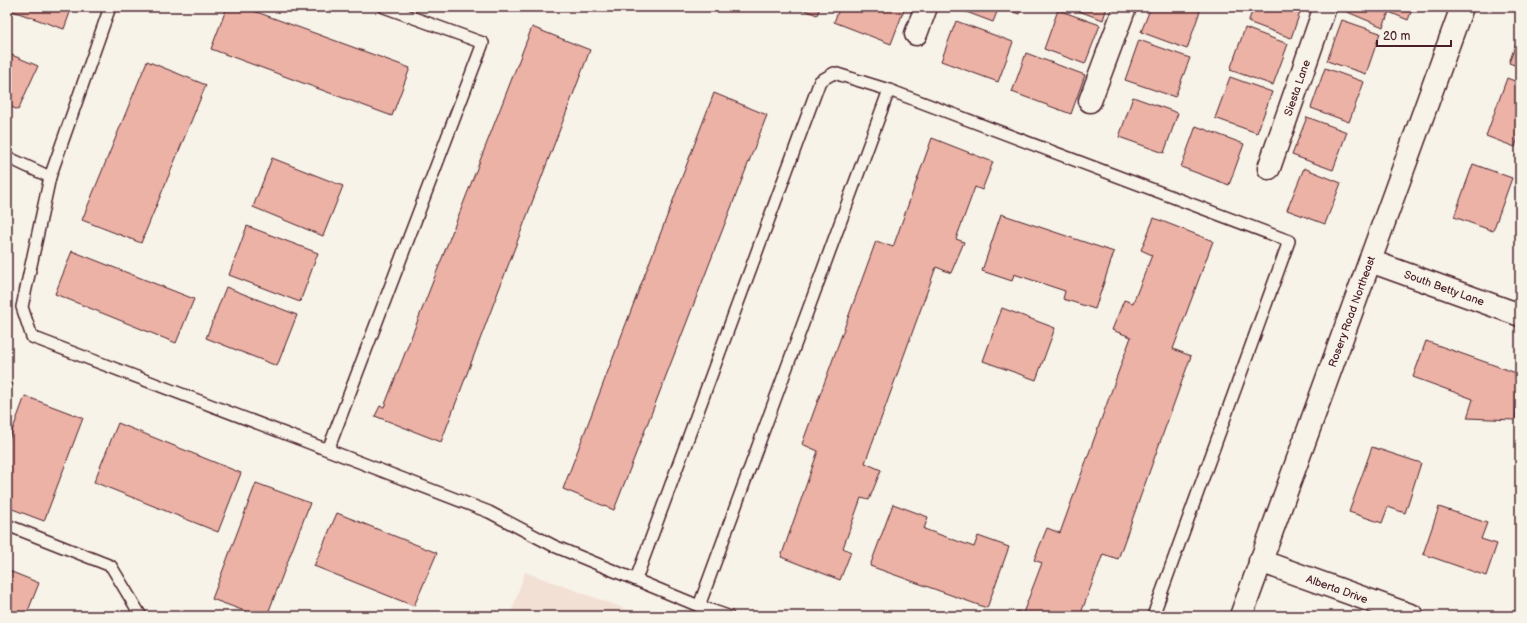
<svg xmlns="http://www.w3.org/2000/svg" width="1527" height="623" font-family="'Balsamiq Sans',sans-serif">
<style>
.built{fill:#f3e0d4}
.building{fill:#ebb2a5;stroke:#4a1f2b}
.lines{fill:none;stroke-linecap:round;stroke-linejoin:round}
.service-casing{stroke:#4a1f2b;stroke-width:14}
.minor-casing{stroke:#4a1f2b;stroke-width:25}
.tertiary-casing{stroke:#4a1f2b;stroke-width:25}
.service{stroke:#f7f3e8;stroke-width:11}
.minor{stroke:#f7f3e8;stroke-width:22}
.tertiary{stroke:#f7f3e8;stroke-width:22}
.labels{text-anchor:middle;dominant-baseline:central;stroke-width:4;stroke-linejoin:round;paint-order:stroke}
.street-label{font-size:11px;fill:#4a1f2b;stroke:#f7f3e8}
</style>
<rect width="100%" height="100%" fill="#f7f3e8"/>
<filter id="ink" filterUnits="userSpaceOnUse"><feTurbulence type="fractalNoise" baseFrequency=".025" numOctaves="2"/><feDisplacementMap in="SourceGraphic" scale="8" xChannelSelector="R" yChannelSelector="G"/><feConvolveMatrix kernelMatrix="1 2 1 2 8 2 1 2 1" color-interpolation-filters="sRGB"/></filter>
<g filter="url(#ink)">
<polygon class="built" points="525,572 645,616 510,616"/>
<g class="building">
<polygon points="7,7 72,7 64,29 7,9"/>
<polygon points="227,7 243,7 410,68 392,116 211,49"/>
<polygon points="797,7 820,7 817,15"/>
<polygon points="840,7 905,7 891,44 834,22"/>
<polygon points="953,7 999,7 993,22"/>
<polygon points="1000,7 1021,7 1019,14"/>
<polygon points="1068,7 1107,7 1103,20"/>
<polygon points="1151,7 1201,8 1187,49 1141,32"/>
<polygon points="1254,7 1302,7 1291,38 1248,22"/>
<polygon points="1347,7 1413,7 1408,20 1389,12 1383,27 1345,11"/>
<polygon points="1058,10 1100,25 1085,64 1044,49"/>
<polygon points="1342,20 1380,33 1366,74 1327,61"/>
<polygon points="956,21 1013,42 998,82 941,61"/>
<polygon points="532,27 590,50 441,442 375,416 380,406 384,407"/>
<polygon points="1245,28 1288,44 1273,85 1230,70"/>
<polygon points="1520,32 1520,67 1509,63"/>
<polygon points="1139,40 1190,58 1175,97 1125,80"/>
<polygon points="7,53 38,66 18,110 7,105"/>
<polygon points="1026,53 1085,75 1071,114 1012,92"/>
<polygon points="147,61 206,85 141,243 82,220"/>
<polygon points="1325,68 1364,82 1349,122 1311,108"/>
<polygon points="1230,77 1272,92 1257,133 1215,118"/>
<polygon points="1507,78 1520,83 1520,133 1515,147 1486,136"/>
<polygon points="714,93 767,115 614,510 563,489"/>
<polygon points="1133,97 1178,113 1164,153 1119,137"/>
<polygon points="1307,117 1347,132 1333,170 1292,155"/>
<polygon points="1196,126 1244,144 1229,185 1181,167"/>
<polygon points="932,138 993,162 982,190 975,187 956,239 964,242 951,273 936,267 865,463 881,470 869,500 861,498 843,548 851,552 840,580 781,557 818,451 802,444 876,241 893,247"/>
<polygon points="272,158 343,186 323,236 253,207"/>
<polygon points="1473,164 1512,178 1493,231 1454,217"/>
<polygon points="1304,168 1341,183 1325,224 1287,210"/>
<polygon points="1001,214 1114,252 1095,309 1063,299 1065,291 1014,274 1012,281 982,271"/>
<polygon points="1154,218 1213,241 1173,349 1191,356 1118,559 1103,554 1080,616 1015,616 1017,611 1023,613 1042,563 1034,560 1047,528 1060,533 1131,337 1112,330 1124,300 1133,303 1152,255 1141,250"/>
<polygon points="247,226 318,253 300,302 229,275"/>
<polygon points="72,251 194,299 176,343 55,294"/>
<polygon points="226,287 297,315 277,366 206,338"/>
<polygon points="1002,308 1055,328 1036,380 983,361"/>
<polygon points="1426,341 1519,374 1515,420 1467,418 1473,399 1413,377"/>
<polygon points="7,382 13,384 7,398"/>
<polygon points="25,396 83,418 44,521 7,507 7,445"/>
<polygon points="118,423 241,473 218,532 94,482"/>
<polygon points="1372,447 1421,463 1405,513 1388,507 1382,523 1349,512"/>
<polygon points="256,483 310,503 267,616 258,616 212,599"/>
<polygon points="893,504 928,517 924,529 974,547 978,536 1009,547 987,608 870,566"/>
<polygon points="1439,507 1487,523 1481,539 1497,544 1486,576 1423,554"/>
<polygon points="337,513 437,553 414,606 314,566"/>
<polygon points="7,570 39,583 26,616 7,616"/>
</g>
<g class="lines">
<g class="service-casing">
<g id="service">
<polyline points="110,7 50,177 22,307 32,337 328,450"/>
<polyline points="384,7 483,43 328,450 489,512 554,546 699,606 728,616"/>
<polyline points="7,157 50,177"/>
<polyline points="7,525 111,566 141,616"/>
<polyline points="636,579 820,81 834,73 889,90"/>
<polyline points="699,606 889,90 1289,241 1153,616"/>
</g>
</g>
<g class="minor-casing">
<g id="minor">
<polyline points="916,34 926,7"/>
<polyline points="1090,101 1125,7"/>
<path id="s1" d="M1269 168 1325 7"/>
<path id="s2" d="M1370 261 1520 315"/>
<path id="s3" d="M1260 561 1413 616"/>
</g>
</g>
<g class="tertiary-casing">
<g id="tertiary">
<path id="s4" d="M1241 616 1462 7"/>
</g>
</g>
<use href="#service" class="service"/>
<use href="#minor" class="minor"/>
<use href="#tertiary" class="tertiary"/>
</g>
</g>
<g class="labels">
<g class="street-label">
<text stroke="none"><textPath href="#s1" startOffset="85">Siesta Lane</textPath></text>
<text stroke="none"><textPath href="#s2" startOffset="79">South Betty Lane</textPath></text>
<text stroke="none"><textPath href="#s4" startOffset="324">Rosery Road Northeast</textPath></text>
<text stroke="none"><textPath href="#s3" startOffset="82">Alberta Drive</textPath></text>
</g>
</g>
<rect width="1527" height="623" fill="none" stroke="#f7f3e8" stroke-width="24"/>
<rect x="12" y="12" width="1503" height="599" fill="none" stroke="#4a1f2b" stroke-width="1.5" filter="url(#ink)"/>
<path d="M1377 40v6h74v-6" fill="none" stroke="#4a1f2b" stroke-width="2"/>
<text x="1383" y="40" font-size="12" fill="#4a1f2b" stroke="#f7f3e8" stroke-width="3" paint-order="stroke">20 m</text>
</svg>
